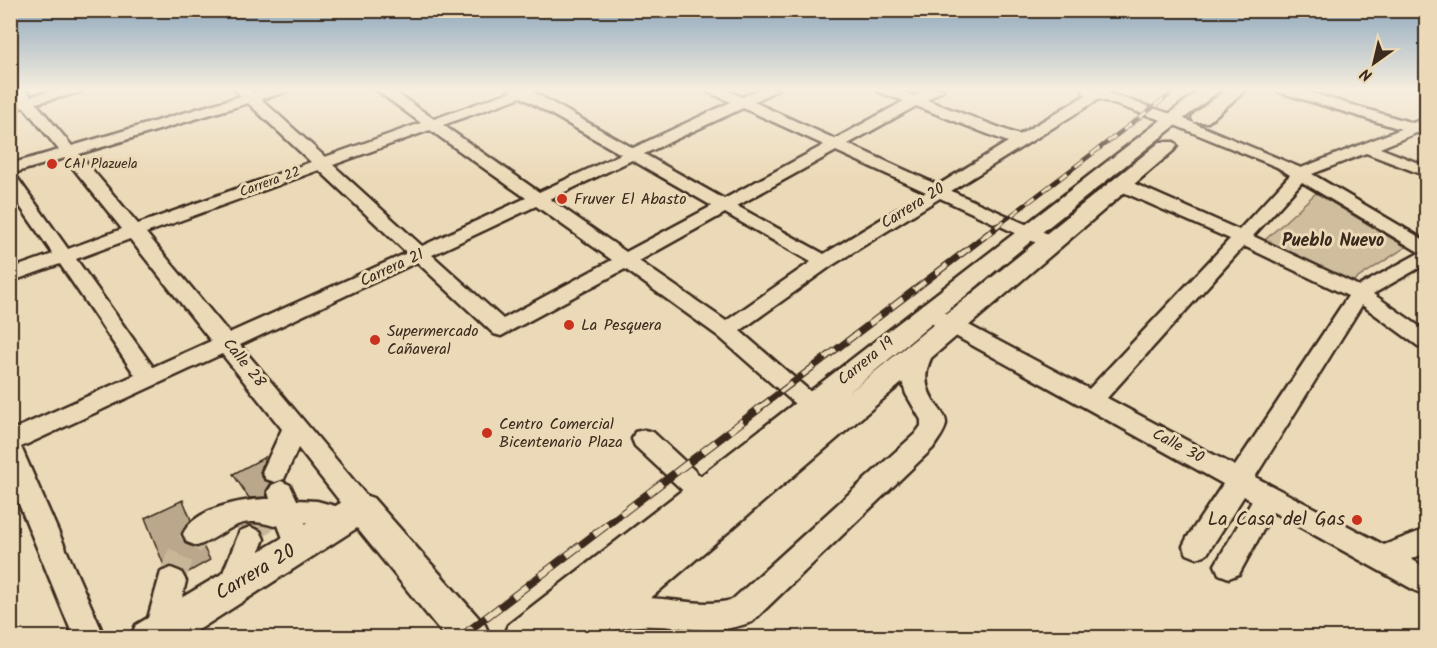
<svg xmlns="http://www.w3.org/2000/svg" width="1437" height="648" font-family="Kalam,sans-serif">
<style>
.green{fill:#d0bd9e;stroke:#86745e;stroke-width:1.5}
.building{fill:#bba88c;stroke:#3b2a1e;stroke-width:1.5}
.lines{fill:none;stroke-linecap:round;stroke-linejoin:round}
.minor-tunnel{stroke:#c9b698;stroke-width:27;stroke-dasharray:27 14;stroke-linecap:butt}
.minor-casing{stroke:#3b2a1e;stroke-width:5}
.major-casing{stroke:#3b2a1e;stroke-width:5}
.minor{fill:#ecd9b7;fill-rule:evenodd}
.major{fill:#ecd9b7;fill-rule:evenodd}
.rail-far2-casing{stroke:#3b2a1e;stroke-width:4.5}
.rail-far1-casing{stroke:#3b2a1e;stroke-width:7}
.rail-casing{stroke:#3b2a1e;stroke-width:8}
.rail-far2{stroke:#ecd9b7;stroke-width:3;stroke-dasharray:10;stroke-linecap:butt}
.rail-far1{stroke:#ecd9b7;stroke-width:4.5;stroke-dasharray:14;stroke-linecap:butt}
.rail{stroke:#ecd9b7;stroke-width:6;stroke-dasharray:17;stroke-linecap:butt}
.poi-dot{fill:#c8321e;stroke:#ecd9b7;stroke-width:2}
.labels{text-anchor:middle;dominant-baseline:central;stroke-width:6;stroke-linejoin:round;paint-order:stroke}
.far-poi-label{font-size:14px;fill:#3b2a1e;stroke:#ecd9b7;text-anchor:start}
.far-street-label{font-size:14px;fill:#3b2a1e;stroke:#ecd9b7}
.poi-label{font-size:16px;fill:#3b2a1e;stroke:#ecd9b7;text-anchor:start}
.street-label{font-size:16px;fill:#3b2a1e;stroke:#ecd9b7}
.neighbourhood-label{font-size:18px;font-weight:bold;fill:#3b2a1e;stroke:#ecd9b7}
.near-poi-label{font-size:20px;fill:#3b2a1e;stroke:#ecd9b7;text-anchor:end}
.near-street-label{font-size:20px;fill:#3b2a1e;stroke:#ecd9b7}
</style>
<rect width="100%" height="100%" fill="#ecd9b7"/>
<filter id="ink" filterUnits="userSpaceOnUse"><feTurbulence type="fractalNoise" baseFrequency=".0167" numOctaves="2"/><feDisplacementMap in="SourceGraphic" scale="12" xChannelSelector="R" yChannelSelector="G"/><feConvolveMatrix kernelMatrix="1 2 1 2 8 2 1 2 1" color-interpolation-filters="sRGB"/></filter>
<g filter="url(#ink)">
<polygon class="green" points="1316,193 1406,247 1352,282 1265,240"/>
<g class="building">
<polygon points="265,457 260,473 264,480 271,483 266,491 267,497 249,498 233,474"/>
<polygon points="183,500 191,520 181,535 186,544 196,548 203,546 210,560 185,574 182,570 172,566 165,568 145,518"/>
</g>
<g class="lines">
<g class="minor-tunnel">
<polyline points="250,539 251,531 264,519"/>
<polyline points="171,581 180,557 197,534"/>
</g>
<g class="minor-casing">
<g id="minor">
<path d="M10 89H24L31 96 61 89H83L81 92 36 103 72 146 241 96 234 89H249L253 93 267 89H288L286 92 261 99 325 157 421 123 375 89H391L434 119 512 91 510 89H537L533 92 633 148 731 102 708 92 706 89H724L742 97 760 89H778L754 102 835 139 904 101 879 92 877 89H896L914 96 927 89H944L927 100 1019 135 1086 95 1082 91 1084 89H1112L1108 93 1177 116 1301 168 1401 129 1279 92 1277 89H1298L1413 123 1426 117V133H1416L1380 148 1426 166V176L1366 153 1312 174 1426 241V264L1373 294 1426 331V348L1418 346 1362 305 1255 477 1384 545 1426 529V553L1411 559 1426 568V595L1416 591 1273 512 1239 574 1229 578 1219 574 1215 565 1252 501 1244 496 1207 554 1197 558 1187 554 1183 546 1187 538 1223 484 932 323 929 318 932 313 939 311 946 313 1089 389 1230 239 1114 188 1112 184 1114 180H1126L1239 230 1290 175 1277 167 1167 122 1099 99 951 191 1057 238 1059 242 1057 246H1043L940 198 831 266 740 331 819 399 823 405 819 411 811 413 803 411 718 336 625 269 501 336 494 334 417 262 240 345 370 500 374 508 370 516 361 519 356 517 353 527 343 530 305 522 313 546 309 554 299 558 289 554 278 525 274 526C236 513 229 534 197 546L187 542 183 534C196 507 243 499 270 499L268 492 272 485 281 481 290 485 297 500 317 501 346 509 298 448 284 479 275 482 266 479 262 472 282 429 222 354 21 447 105 638H74L10 482V431L135 375 60 264 10 282V269L53 254 10 192V174L16 176 68 249 122 229 65 158 10 174V164L59 150 24 107 10 110V102L18 100ZM521 97 621 154 539 192 443 125ZM248 103 311 162 138 224 79 154ZM916 106 1008 142 938 185 848 144ZM743 108 824 145 724 199 644 154ZM430 130 526 198 422 246 333 165ZM836 151 926 192 824 254 737 206ZM632 160 712 206 626 252 550 199ZM319 170 407 253 229 333 146 233ZM1302 182 1419 252H1421L1359 286 1253 236ZM536 206 612 260 503 319 432 255ZM725 213 811 262 726 321 639 261ZM130 239 211 341 153 367 76 259ZM1244 246 1348 296 1235 466 1107 398Z"/>
<path d="M924 343 932 345 935 350C923 372 923 386 937 406 941 411 946 417 946 423 946 431 937 441 933 448L752 622C708 638 683 624 640 626 623 626 610 635 594 629L590 619 594 609C609 603 624 599 639 598 671 597 702 608 732 600L915 434 921 426V420L906 394 902 381 904 368 916 345Z"/>
<polygon points="644,430 653,432 711,486 715,493 711,500 702,504 693,500 635,446 632,439 635,432"/>
<polygon points="250,527 260,531 264,539 242,596 232,600 222,596 217,587 240,531"/>
<polygon points="171,568 181,572 186,581 174,632 172,638 146,638 144,632 161,572"/>
</g>
</g>
<g class="major-casing">
<g id="major">
<polygon points="1201,89 1221,89 1036,237 846,395 1160,142 1174,142 1177,146 1174,150 604,638 554,638 555,635 553,638 502,638 508,625"/>
<polygon points="1227,89 1247,89 1208,122 1194,122 1192,118 1194,114"/>
<polygon points="361,494 373,498 485,625 491,638 446,638 357,528 186,638 130,638 136,625 349,498"/>
</g>
</g>
<use href="#minor" class="minor"/>
<use href="#major" class="major"/>
<g class="rail-far2-casing">
<polyline id="rail-far2" points="996,227 1177,89"/>
</g>
<g class="rail-far1-casing">
<polyline id="rail-far1" points="758,409 998,226"/>
</g>
<g class="rail-casing">
<polyline id="rail" points="459,638 760,408"/>
</g>
<use href="#rail-far2" class="rail-far2"/>
<use href="#rail-far1" class="rail-far1"/>
<use href="#rail" class="rail"/>
</g>
</g>
<linearGradient id="sky" x2="0" y2="1"><stop stop-color="#8da7bc"/><stop offset="0.5" stop-color="#f6eedf"/><stop offset="1" stop-color="#f6eedf" stop-opacity="0"/></linearGradient>
<rect width="1437" height="179" fill="url(#sky)"/>
<g class="poi-dot">
<circle cx="52" cy="164" r="6"/>
<circle cx="562" cy="199" r="6"/>
<circle cx="569" cy="325" r="6"/>
<circle cx="375" cy="340" r="6"/>
<circle cx="487" cy="433" r="6"/>
<circle cx="1357" cy="520" r="6"/>
</g>
<g class="labels">
<g class="far-poi-label">
<text x="64" y="164">CAI Plazuela</text>
</g>
<g class="far-street-label">
<text transform="translate(270 182) rotate(-20)">Carrera 22</text>
</g>
<g class="poi-label">
<text x="574" y="199">Fruver El Abasto</text>
<text x="581" y="325">La Pesquera</text>
<text x="387" y="331">Supermercado<tspan x="387" dy="18">Cañaveral</tspan></text>
<text x="499" y="424">Centro Comercial<tspan x="499" dy="18">Bicentenario Plaza</tspan></text>
</g>
<g class="street-label">
<text transform="translate(913 206) rotate(-32)">Carrera 20</text>
<text transform="translate(392 268) rotate(-25)">Carrera 21</text>
<text transform="translate(866 361) rotate(-39)">Carrera 19</text>
<text transform="translate(244 363) rotate(51)">Calle 28</text>
<text transform="translate(1178 446) rotate(28)">Calle 30</text>
</g>
<g class="neighbourhood-label">
<text x="1333" y="241">Pueblo Nuevo</text>
</g>
<g class="near-poi-label">
<text x="1345" y="520">La Casa del Gas</text>
</g>
<g class="near-street-label">
<text transform="translate(256 573) rotate(-31)">Carrera 20</text>
</g>
</g>
<rect width="1437" height="648" fill="none" stroke="#ecd9b7" stroke-width="36"/>
<rect x="18" y="18" width="1401" height="612" fill="none" stroke="#3b2a1e" stroke-width="2" filter="url(#ink)"/>
<g transform="translate(1374 63) rotate(214)" stroke="#ecd9b7" stroke-width="4.5" paint-order="stroke">
<path d="M0-4.5L10 22L0 15L-10 22Z" fill="#3b2a1e"/>
<text y="-9" font-size="16" font-weight="bold" text-anchor="middle" fill="#3b2a1e">N</text>
</g>
</svg>
